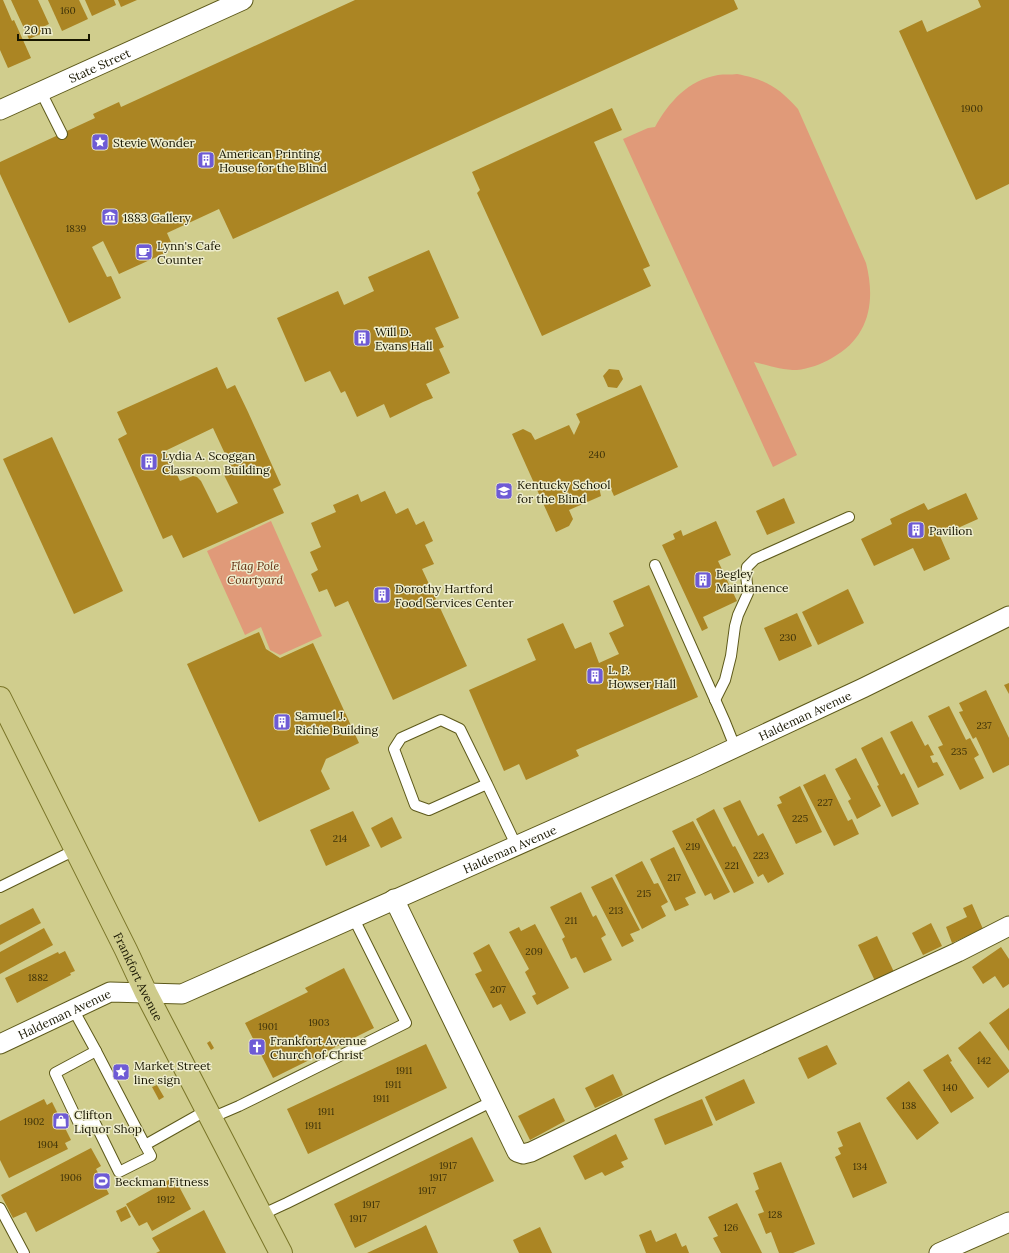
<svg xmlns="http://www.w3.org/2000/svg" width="1009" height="1253" font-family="Lora,serif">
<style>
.park{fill:#e09a79}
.building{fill:#ab8523;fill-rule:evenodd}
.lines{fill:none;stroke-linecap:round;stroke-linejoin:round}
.lane-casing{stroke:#5d591a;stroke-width:12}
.street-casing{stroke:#5d591a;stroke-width:21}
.primary-casing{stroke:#7a7528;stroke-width:24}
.lane{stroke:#fff;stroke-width:10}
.street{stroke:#fff;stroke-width:19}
.primary{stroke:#cecb8b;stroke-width:22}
.labels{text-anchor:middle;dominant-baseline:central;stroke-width:3;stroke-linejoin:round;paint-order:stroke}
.number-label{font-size:10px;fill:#3d3209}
.street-label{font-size:12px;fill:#181600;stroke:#edeccc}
.poi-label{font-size:12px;fill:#181600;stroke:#edeccc;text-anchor:start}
.park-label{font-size:12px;font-style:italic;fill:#612a0c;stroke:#edeccc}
</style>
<rect width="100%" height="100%" fill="#d0cd8d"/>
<g class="park">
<path d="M737 74C767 80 778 87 798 109L866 263C876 302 869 338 832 358 822 364 808 369 797 370 782 370 768 365 754 362L797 455 773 467 623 139 648 128 655 127C669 102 688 80 718 75 724 74 731 75 737 74Z"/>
<polygon points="271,521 322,636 280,655 270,650 261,627 245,635 207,551"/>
</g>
<g class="building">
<polygon points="0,0 3,0 12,21 14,20 31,58 8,68 0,50"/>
<polygon points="11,0 38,0 49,24 43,27 45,32 29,39"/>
<polygon points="48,0 79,0 88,19 62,31"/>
<polygon points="85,0 114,0 116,5 92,16"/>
<polygon points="118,0 137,0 121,7"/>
<polygon points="355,0 734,0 738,9 233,239 219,209 167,233 174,249 119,274 103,241 92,247 107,277 111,276 121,298 69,323 0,174 0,162 95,118 93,114 119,102 121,107"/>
<polygon points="978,0 1009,0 1009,184 976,200 899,31 922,20 927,32 981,7"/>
<polygon points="612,108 622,130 594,142 650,266 643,269 651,286 542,336 477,193 480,190 472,172"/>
<polygon points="429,250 459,318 435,328 444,347 439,349 450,373 426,384 433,398 423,402 390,418 384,404 357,417 345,391 341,393 330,371 305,382 277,318 338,291 344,305 374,291 368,277"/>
<path d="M217 367 227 389 235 385 248 412 281 485 273 489 284 513 183 558 172 535 163 539 118 439 127 434 117 412ZM213 428 233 471 224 475 238 503 217 513 201 481 197 477 193 476 180 481 165 451Z"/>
<polygon points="609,369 619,370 623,379 617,388 608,387 604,378 603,376"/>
<polygon points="641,385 678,467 614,496 610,487 598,483 601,496 569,510 573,519 569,526 556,532 512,434 523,429 531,433 535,440 569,425 574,435 580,422 576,414"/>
<polygon points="52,437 123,591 74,614 3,459"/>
<polygon points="385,491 396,514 408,508 416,525 424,521 433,541 425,545 434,564 422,569 467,666 393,700 348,601 335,607 327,589 319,592 311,574 318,570 310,552 321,547 311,523 336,512 333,505 358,494 361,502"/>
<polygon points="966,493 978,519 940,536 950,559 924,571 913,548 874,566 861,539 892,524 890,519 924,503 928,510"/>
<polygon points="784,498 795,523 767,535 756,511"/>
<polygon points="716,521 731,555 718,561 737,601 703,617 708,628 702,631 662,545 675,539 673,534 681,530 683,536"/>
<polygon points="649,585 698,697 576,750 579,756 526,780 519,764 504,771 469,690 536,660 527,639 563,623 575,649 591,642 599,663 619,654 609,633 624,626 613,601"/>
<polygon points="848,589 864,623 818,645 802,612"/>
<polygon points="797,613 812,646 779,661 764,628"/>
<polygon points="259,632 266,649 280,658 313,643 359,743 326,759 321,771 330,789 259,822 187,664"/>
<polygon points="1009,683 1009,694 1004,685"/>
<polygon points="986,690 1009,738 1009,765 993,773 976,737 973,739 959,712 963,711 959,703"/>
<polygon points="949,706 966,740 970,738 979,755 974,758 984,778 960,790 938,747 943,745 928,716"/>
<polygon points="912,721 925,746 928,744 934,755 930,756 933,763 937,762 944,775 918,788 890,732"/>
<polygon points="882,737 901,775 904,773 919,804 892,817 877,786 879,785 861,748"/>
<polygon points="856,758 881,806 857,819 848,801 851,799 835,769"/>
<polygon points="825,774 848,821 852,819 859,834 834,846 803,785"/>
<polygon points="800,786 822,832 796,844 777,805 782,803 779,797"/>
<polygon points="740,800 758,836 763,833 784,874 768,883 763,874 758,877 723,808"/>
<polygon points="714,809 733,847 735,846 754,883 734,893 696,819"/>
<polygon points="353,811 370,846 326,866 310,830"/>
<polygon points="392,817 402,838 381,848 371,828"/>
<polygon points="693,821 730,892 714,900 711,893 705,896 672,831"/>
<polygon points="674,847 696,893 685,898 689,905 675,911 650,859"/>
<polygon points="642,861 654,884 658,883 668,902 661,906 666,916 642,929 615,875"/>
<polygon points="612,877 640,930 630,934 634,941 622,947 591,887"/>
<polygon points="581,892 593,917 596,915 606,935 601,938 612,960 584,973 576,957 571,959 562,939 565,937 550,907"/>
<polygon points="972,904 983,929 952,943 946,927 967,917 963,908"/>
<polygon points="33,908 41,923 0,945 0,925"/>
<polygon points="931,923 942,946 923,955 912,933"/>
<polygon points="535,924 569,988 537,1005 532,996 536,994 525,972 529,969 509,932 519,927 521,931"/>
<polygon points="44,928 53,945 0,974 0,952"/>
<polygon points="877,936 894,972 875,981 858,945"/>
<polygon points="489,944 526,1013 510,1021 501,1004 493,1008 475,974 482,971 473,953"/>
<polygon points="1001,947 1009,959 1009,984 1003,988 995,976 983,984 972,967"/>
<polygon points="65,951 75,971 70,973 71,975 17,1003 5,978 58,952 59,954"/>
<polygon points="344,968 374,1028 273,1078 245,1023 308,992 305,988"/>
<polygon points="1009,1008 1009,1051 989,1023"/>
<polygon points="980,1031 1009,1070 1009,1072 988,1088 958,1048"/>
<polygon points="210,1041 214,1048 211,1050 207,1043"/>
<polygon points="426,1044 447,1088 308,1154 287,1109"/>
<polygon points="827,1045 837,1064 808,1079 798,1058"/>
<polygon points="948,1054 952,1061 950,1062 974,1098 951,1113 923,1070"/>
<polygon points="613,1074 623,1095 595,1108 585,1088"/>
<polygon points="744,1079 755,1103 716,1121 705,1097"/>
<polygon points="909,1081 939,1123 917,1140 886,1098"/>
<polygon points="157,1085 164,1097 159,1100 152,1087"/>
<polygon points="554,1098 565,1121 530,1140 518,1116"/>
<polygon points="44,1099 47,1105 52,1102 71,1140 65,1143 68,1149 9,1178 0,1160 0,1121"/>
<polygon points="702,1099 713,1125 665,1145 654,1119"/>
<polygon points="860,1122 887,1183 853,1198 835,1157 841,1154 838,1148 843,1146 837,1132"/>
<polygon points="616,1134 628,1159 621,1162 624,1167 605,1176 602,1172 585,1180 573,1156"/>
<polygon points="472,1137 494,1181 355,1248 334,1204"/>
<polygon points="91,1148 101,1166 96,1169 109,1194 36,1232 26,1212 13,1218 1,1195"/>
<polygon points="781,1162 815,1244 793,1253 779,1253 771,1232 766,1234 758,1214 764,1212 755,1191 759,1189 753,1173"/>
<polygon points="174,1177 191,1209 152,1231 147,1222 139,1226 126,1204"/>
<polygon points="737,1203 762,1253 721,1253 713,1238 718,1236 708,1217"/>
<polygon points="126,1206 131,1217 121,1222 116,1211"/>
<polygon points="204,1210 226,1253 156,1253 160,1251 152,1238"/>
<polygon points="426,1225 438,1253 367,1253 421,1228"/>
<polygon points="540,1227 552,1253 519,1253 513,1240"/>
<polygon points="651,1230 656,1242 676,1233 682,1247 686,1245 689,1253 646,1253 639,1235"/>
</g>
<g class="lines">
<g class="lane-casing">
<g id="lane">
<polyline points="41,92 62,134"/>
<polyline points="655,565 725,722 735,747"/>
<polyline points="715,700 725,680 731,656 735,626 738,615 748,593 746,575 747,567 755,559 849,517"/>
<polyline points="487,784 460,729 441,720 401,738 394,749 415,805 429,810 487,784 516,845"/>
<polyline points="0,887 75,850"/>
<polyline points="73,1009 96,1051 55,1073 81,1128 94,1121 119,1172 151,1156 145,1145 207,1110"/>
<polyline points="96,1051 145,1145"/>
<polyline points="211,1118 239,1106 406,1023 353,917"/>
<polyline points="0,1208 24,1253"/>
<polyline points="261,1215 287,1203 493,1101"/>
</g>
</g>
<g class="street-casing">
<g id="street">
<path id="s1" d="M0 110 243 0"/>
<polyline points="394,899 517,1152 523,1154 531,1152 666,1087 958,952 1009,926"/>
<path id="s2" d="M0 1044 110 992 182 994 696 766 863 688 1009 616"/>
<polyline points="939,1253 1009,1222"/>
</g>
</g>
<g class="primary-casing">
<g id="primary">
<path id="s3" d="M0 698 126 950 146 993 281 1253"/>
</g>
</g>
<use href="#lane" class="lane"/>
<use href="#street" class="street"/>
<use href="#primary" class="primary"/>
</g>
<defs>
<g id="sight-square" transform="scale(0.9)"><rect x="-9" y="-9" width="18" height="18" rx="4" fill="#6e5bd5" stroke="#edeccc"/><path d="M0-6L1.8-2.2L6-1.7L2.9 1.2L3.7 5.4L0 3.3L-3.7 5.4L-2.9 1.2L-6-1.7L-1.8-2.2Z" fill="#fff"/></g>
<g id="building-square" transform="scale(0.9)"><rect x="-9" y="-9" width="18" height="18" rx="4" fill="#6e5bd5" stroke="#edeccc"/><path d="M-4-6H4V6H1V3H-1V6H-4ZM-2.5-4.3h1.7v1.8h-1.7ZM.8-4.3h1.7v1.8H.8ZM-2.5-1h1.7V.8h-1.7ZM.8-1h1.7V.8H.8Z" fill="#fff"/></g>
<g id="museum-square" transform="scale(0.9)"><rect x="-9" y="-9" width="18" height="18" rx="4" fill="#6e5bd5" stroke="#edeccc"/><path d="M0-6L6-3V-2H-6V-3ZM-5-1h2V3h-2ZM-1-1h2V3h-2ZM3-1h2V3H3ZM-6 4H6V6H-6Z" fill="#fff"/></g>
<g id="cafe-square" transform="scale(0.9)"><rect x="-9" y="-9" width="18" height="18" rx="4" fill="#6e5bd5" stroke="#edeccc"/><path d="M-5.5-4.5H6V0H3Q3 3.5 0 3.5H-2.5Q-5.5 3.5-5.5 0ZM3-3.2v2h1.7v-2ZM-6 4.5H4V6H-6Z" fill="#fff"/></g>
<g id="school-square" transform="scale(0.9)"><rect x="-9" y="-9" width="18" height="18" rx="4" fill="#6e5bd5" stroke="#edeccc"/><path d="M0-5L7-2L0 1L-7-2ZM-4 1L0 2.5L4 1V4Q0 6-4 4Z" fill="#fff"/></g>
<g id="church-square" transform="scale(0.9)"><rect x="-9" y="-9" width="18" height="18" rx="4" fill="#6e5bd5" stroke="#edeccc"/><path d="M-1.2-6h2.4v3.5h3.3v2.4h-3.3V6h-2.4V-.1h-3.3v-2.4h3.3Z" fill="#fff"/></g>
<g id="shop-square" transform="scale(0.9)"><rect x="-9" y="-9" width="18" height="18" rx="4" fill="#6e5bd5" stroke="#edeccc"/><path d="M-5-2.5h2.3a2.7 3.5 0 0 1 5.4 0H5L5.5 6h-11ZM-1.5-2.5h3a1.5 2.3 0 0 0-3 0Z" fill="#fff"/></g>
<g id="stadium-square" transform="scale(0.9)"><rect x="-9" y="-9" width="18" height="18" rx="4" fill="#6e5bd5" stroke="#edeccc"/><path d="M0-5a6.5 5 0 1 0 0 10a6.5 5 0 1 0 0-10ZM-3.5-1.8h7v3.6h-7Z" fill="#fff"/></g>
</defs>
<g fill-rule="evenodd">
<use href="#sight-square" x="100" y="142"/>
<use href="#building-square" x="206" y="160"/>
<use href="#museum-square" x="110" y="217"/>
<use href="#cafe-square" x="144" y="252"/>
<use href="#building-square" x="362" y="338"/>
<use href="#building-square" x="149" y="462"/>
<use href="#school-square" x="504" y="491"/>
<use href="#building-square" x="916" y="530"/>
<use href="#building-square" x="703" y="580"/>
<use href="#building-square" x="382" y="595"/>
<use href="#building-square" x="595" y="676"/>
<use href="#building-square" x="282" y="722"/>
<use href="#church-square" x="257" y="1047"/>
<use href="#sight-square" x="121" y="1072"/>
<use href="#shop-square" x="61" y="1121"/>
<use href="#stadium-square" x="102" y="1181"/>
</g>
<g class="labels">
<g class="number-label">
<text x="68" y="10">160</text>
<text x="972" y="108">1900</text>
<text x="76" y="228">1839</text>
<text x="597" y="454">240</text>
<text x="788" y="637">230</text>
<text x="984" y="725">237</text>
<text x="959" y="751">235</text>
<text x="825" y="802">227</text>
<text x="800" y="818">225</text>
<text x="340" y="838">214</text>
<text x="693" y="846">219</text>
<text x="761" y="855">223</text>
<text x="732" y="865">221</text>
<text x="674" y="877">217</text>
<text x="644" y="893">215</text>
<text x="616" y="910">213</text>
<text x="571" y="920">211</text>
<text x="534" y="951">209</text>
<text x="38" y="977">1882</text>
<text x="498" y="989">207</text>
<text x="319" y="1022">1903</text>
<text x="268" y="1026">1901</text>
<text x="984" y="1060">142</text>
<text x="404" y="1070">1911</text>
<text x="393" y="1084">1911</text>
<text x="950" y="1087">140</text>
<text x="381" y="1098">1911</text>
<text x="909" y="1105">138</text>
<text x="326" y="1111">1911</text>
<text x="34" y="1121">1902</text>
<text x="313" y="1125">1911</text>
<text x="48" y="1144">1904</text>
<text x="448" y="1165">1917</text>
<text x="860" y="1166">134</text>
<text x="71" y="1177">1906</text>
<text x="438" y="1177">1917</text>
<text x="427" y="1190">1917</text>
<text x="166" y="1199">1912</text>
<text x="371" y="1204">1917</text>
<text x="775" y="1214">128</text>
<text x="358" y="1218">1917</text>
<text x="731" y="1227">126</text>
</g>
<g class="street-label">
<text stroke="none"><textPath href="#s1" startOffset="109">State Street</textPath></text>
<text stroke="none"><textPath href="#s2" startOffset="876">Haldeman Avenue</textPath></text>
<text stroke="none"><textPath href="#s2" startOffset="552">Haldeman Avenue</textPath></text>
<text stroke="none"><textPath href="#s3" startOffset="311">Frankfort Avenue</textPath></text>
<text stroke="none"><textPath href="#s2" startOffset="71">Haldeman Avenue</textPath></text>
</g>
<g class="poi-label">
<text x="113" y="142">Stevie Wonder</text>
<text x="219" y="153">American Printing<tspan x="219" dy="14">House for the Blind</tspan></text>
<text x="123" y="217">1883 Gallery</text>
<text x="157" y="245">Lynn's Cafe<tspan x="157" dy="14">Counter</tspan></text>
<text x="375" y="331">Will D.<tspan x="375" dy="14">Evans Hall</tspan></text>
<text x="162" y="455">Lydia A. Scoggan<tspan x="162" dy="14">Classroom Building</tspan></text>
<text x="517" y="484">Kentucky School<tspan x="517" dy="14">for the Blind</tspan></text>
<text x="929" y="530">Pavilion</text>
<text x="716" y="573">Begley<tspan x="716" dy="14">Maintanence</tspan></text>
<text x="395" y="588">Dorothy Hartford<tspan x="395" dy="14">Food Services Center</tspan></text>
<text x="608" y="669">L. P.<tspan x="608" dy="14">Howser Hall</tspan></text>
<text x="295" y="715">Samuel J.<tspan x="295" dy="14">Richie Building</tspan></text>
<text x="270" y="1040">Frankfort Avenue<tspan x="270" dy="14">Church of Christ</tspan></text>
<text x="134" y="1065">Market Street<tspan x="134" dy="14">line sign</tspan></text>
<text x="74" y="1114">Clifton<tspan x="74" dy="14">Liquor Shop</tspan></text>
<text x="115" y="1181">Beckman Fitness</text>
</g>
<g class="park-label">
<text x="255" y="565">Flag Pole<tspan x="255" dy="14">Courtyard</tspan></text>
</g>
</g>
<path d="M18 34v6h71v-6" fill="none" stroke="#181600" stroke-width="2"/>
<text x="24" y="34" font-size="12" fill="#181600" stroke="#edeccc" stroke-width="3" paint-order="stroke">20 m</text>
</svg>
